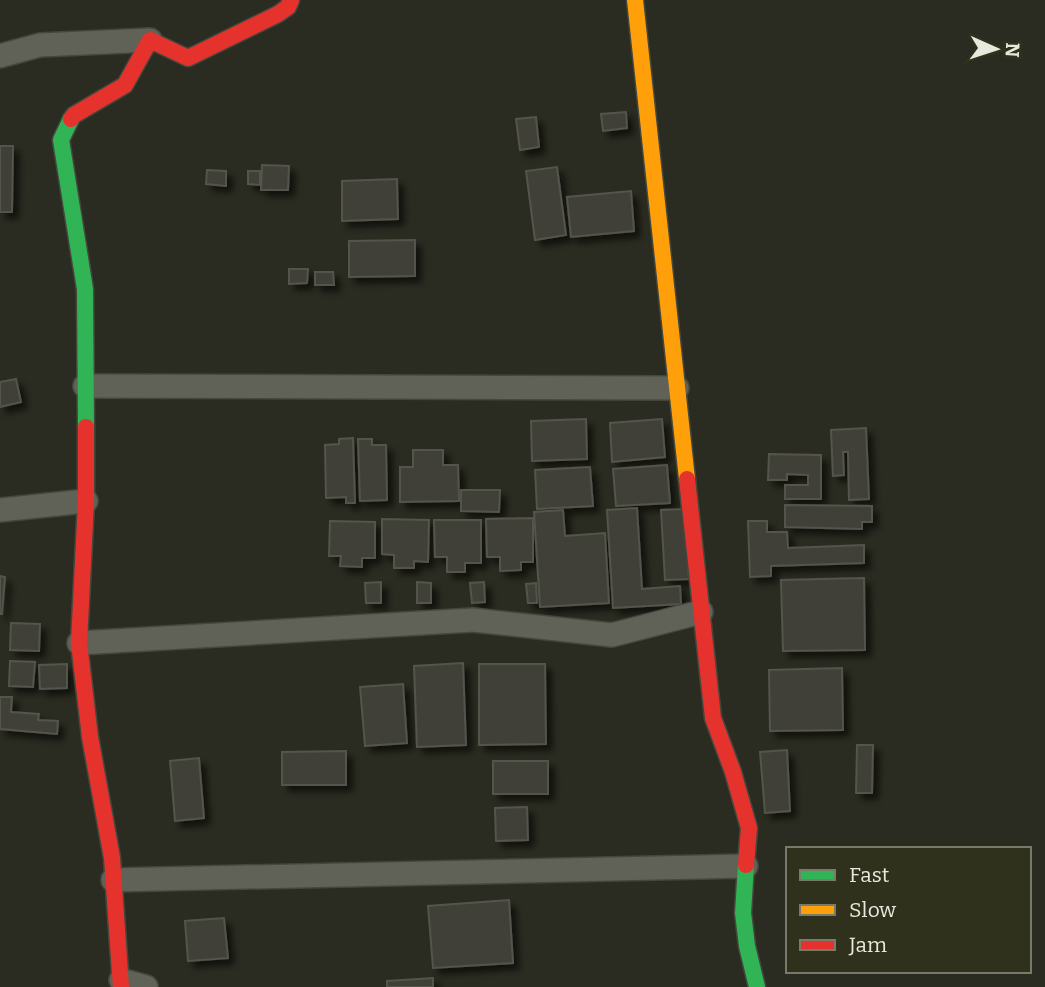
<svg xmlns="http://www.w3.org/2000/svg" width="1045" height="987" font-family="Bitter,serif">
<style>
.building{fill:#404138;stroke:#53554b;stroke-width:2;filter:url(#shadow)}
.lines{fill:none;stroke-linecap:round;stroke-linejoin:round}
.street-casing{stroke:#45473d;stroke-width:26}
.fast-casing{stroke:#45473d;stroke-width:19}
.slow-casing{stroke:#45473d;stroke-width:19}
.jam-casing{stroke:#45473d;stroke-width:19}
.street{stroke:#606258;stroke-width:23}
.fast{stroke:#30b455;stroke-width:16}
.slow{stroke:#ff9f0a;stroke-width:16}
.jam{stroke:#e5322d;stroke-width:16}
</style>
<defs>
<filter id="shadow"><feDropShadow dx="6" dy="6" stdDeviation="3.5" flood-color="#0009"/></filter>
</defs>
<rect width="100%" height="100%" fill="#2b2c21"/>
<g class="building">
<polygon points="626,112 627,128 603,131 601,114"/>
<polygon points="536,117 539,147 520,150 516,119"/>
<polygon points="0,146 13,146 12,212 0,212"/>
<polygon points="262,165 289,166 288,190 261,190"/>
<polygon points="557,167 566,235 535,240 526,171"/>
<polygon points="207,170 226,171 226,186 206,184"/>
<polygon points="248,171 260,171 260,185 248,184"/>
<polygon points="397,179 398,219 342,221 342,181"/>
<polygon points="631,191 634,231 571,237 567,197"/>
<polygon points="415,240 415,276 349,277 349,241"/>
<polygon points="289,269 308,269 307,283 289,284"/>
<polygon points="315,272 333,272 334,285 315,285"/>
<polygon points="16,379 21,402 0,407 0,382"/>
<polygon points="586,419 587,459 532,461 531,421"/>
<polygon points="662,419 665,457 612,462 610,423"/>
<polygon points="866,428 869,499 849,500 848,452 843,452 844,475 833,476 831,430"/>
<polygon points="353,438 355,503 346,503 346,497 326,498 325,445 339,444 339,439"/>
<polygon points="358,439 372,439 372,445 386,445 387,500 360,501"/>
<polygon points="413,450 443,450 443,465 458,465 459,501 400,502 400,467 413,467"/>
<polygon points="769,454 821,455 821,499 785,499 785,485 808,485 808,475 787,474 787,480 768,480"/>
<polygon points="667,465 670,503 616,506 613,469"/>
<polygon points="590,467 593,506 537,509 535,470"/>
<polygon points="461,490 500,490 499,512 461,511"/>
<polygon points="785,505 872,506 872,522 862,522 862,529 785,527"/>
<polygon points="637,508 642,589 680,586 681,604 613,608 607,510"/>
<polygon points="685,509 689,579 665,580 661,510"/>
<polygon points="563,510 565,536 605,533 609,603 540,607 534,512"/>
<polygon points="533,518 533,562 521,562 521,570 500,571 500,557 487,557 486,519"/>
<polygon points="382,519 429,520 428,562 414,561 414,568 394,568 394,555 382,554"/>
<polygon points="434,520 481,520 481,563 465,563 465,572 447,572 447,557 435,557"/>
<polygon points="330,521 375,522 375,558 362,558 362,567 340,566 341,556 329,556"/>
<polygon points="748,521 767,521 767,532 787,532 788,548 864,545 864,563 771,566 771,576 750,577"/>
<polygon points="0,576 5,577 2,614 0,614"/>
<polygon points="864,578 865,650 783,651 781,580"/>
<polygon points="381,582 381,603 366,603 365,583"/>
<polygon points="417,582 431,583 431,603 417,603"/>
<polygon points="484,582 485,602 472,603 470,583"/>
<polygon points="536,583 537,603 528,603 526,584"/>
<polygon points="11,623 40,624 39,651 10,650"/>
<polygon points="10,661 35,662 33,687 9,686"/>
<polygon points="463,663 466,745 417,747 414,666"/>
<polygon points="67,664 67,688 40,689 39,665"/>
<polygon points="479,664 545,664 546,744 479,745"/>
<polygon points="842,668 843,730 770,731 769,670"/>
<polygon points="403,684 407,743 365,746 360,687"/>
<polygon points="0,697 12,697 11,712 39,714 38,720 58,721 57,734 0,729"/>
<polygon points="857,745 873,745 872,793 856,793"/>
<polygon points="787,750 790,811 765,813 760,752"/>
<polygon points="346,751 346,785 282,785 282,752"/>
<polygon points="199,758 204,818 175,821 170,761"/>
<rect x="493" y="761" width="55" height="33"/>
<polygon points="527,807 528,840 496,841 495,808"/>
<polygon points="509,900 513,963 433,968 428,906"/>
<polygon points="224,918 228,958 188,961 185,921"/>
<polygon points="433,978 433,987 387,987 387,981"/>
</g>
<g class="lines">
<g class="street-casing">
<g id="street">
<polyline points="0,56 40,45 150,40"/>
<polyline points="85,386 677,388"/>
<polyline points="0,510 86,501"/>
<polyline points="79,643 473,620 612,635 701,612"/>
<polyline points="113,880 746,866"/>
<polyline points="121,980 146,987"/>
</g>
</g>
<g class="fast-casing">
<g id="fast">
<polyline points="71,119 61,140 85,289 86,427"/>
<polyline points="746,865 743,913 747,946 757,987"/>
</g>
</g>
<g class="slow-casing">
<polyline id="slow" points="635,0 687,479"/>
</g>
<g class="jam-casing">
<g id="jam">
<polyline points="71,119 74,115 125,85 150,40 188,58 278,14 288,7 291,0"/>
<polyline points="86,427 86,501 79,643 90,737 112,858 121,987"/>
<polyline points="687,479 713,718 733,772 749,828 746,865"/>
</g>
</g>
<use href="#street" class="street"/>
<use href="#fast" class="fast"/>
<use href="#slow" class="slow"/>
<use href="#jam" class="jam"/>
</g>
<rect x="786" y="847" width="245" height="126" fill="#2f311c" stroke="#797b69" stroke-width="2"/>
<rect x="800" y="870" width="35" height="10" fill="#30b455" stroke="#797b69" stroke-width="2"/>
<text x="849" y="882" font-size="21" fill="#e7e9dc">Fast</text>
<rect x="800" y="905" width="35" height="10" fill="#ff9f0a" stroke="#797b69" stroke-width="2"/>
<text x="849" y="917" font-size="21" fill="#e7e9dc">Slow</text>
<rect x="800" y="940" width="35" height="10" fill="#e5322d" stroke="#797b69" stroke-width="2"/>
<text x="849" y="952" font-size="21" fill="#e7e9dc">Jam</text>
<g transform="translate(996 49) rotate(93)" stroke="#2f311c" stroke-width="5" paint-order="stroke">
<path d="M0-5L12 26L0 18L-12 26Z" fill="#e7e9dc"/>
<text y="-10" font-size="19" font-weight="bold" text-anchor="middle" fill="#e7e9dc">N</text>
</g>
</svg>
